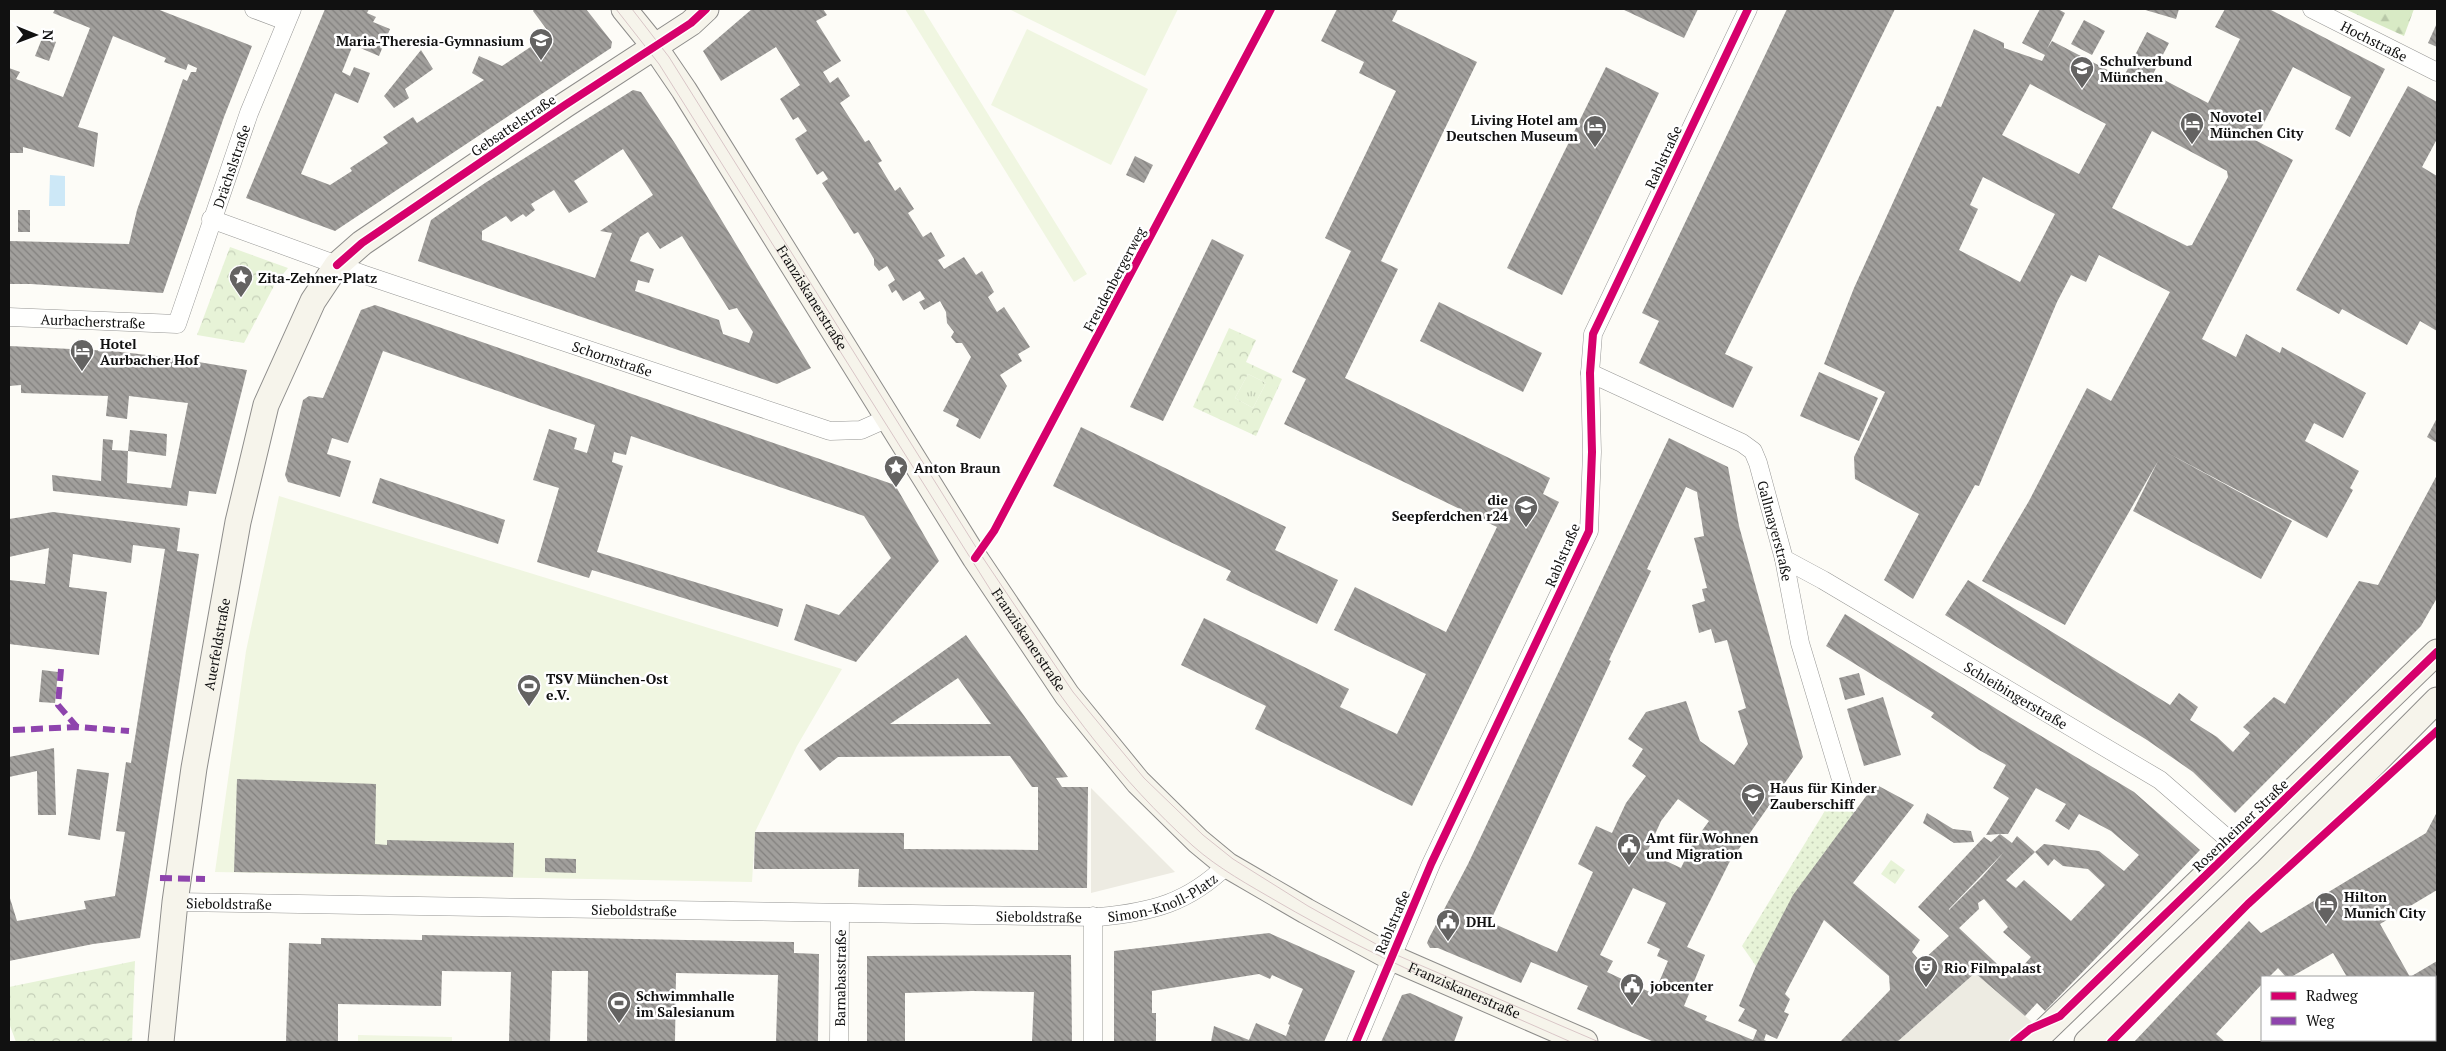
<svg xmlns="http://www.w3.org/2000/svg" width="2446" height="1051" font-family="'PT Serif',serif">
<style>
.grass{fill:url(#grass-tufts)}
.forest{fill:url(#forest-firs)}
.park{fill:url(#park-crowns);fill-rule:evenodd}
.garden{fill:url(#garden-dots)}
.pitch{fill:#f0f6e1}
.plaza{fill:#edebe2}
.water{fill:#cde8f7}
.building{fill:url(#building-back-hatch);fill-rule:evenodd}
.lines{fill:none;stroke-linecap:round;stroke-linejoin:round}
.street-casing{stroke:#979795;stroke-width:19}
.secondary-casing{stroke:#8e8d8b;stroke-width:27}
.street{stroke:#fffffe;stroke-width:18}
.secondary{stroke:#f6f4eb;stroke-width:25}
.tram{stroke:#d9c6c7;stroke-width:1}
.quiet{stroke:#8e44ad;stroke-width:6;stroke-dasharray:12 6;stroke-linecap:butt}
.cycleway-casing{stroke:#fff;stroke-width:11}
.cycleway{stroke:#d6006c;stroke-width:8}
.labels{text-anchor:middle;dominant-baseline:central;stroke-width:5;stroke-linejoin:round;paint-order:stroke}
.poi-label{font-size:14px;font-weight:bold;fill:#111;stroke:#fff;text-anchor:start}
.street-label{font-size:14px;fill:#111;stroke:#fff}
</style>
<defs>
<pattern id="grass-tufts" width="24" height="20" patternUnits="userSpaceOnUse" patternTransform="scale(1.25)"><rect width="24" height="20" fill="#e7f3d7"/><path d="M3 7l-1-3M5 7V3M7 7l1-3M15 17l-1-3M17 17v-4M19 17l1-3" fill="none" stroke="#c5cfb8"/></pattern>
<pattern id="forest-firs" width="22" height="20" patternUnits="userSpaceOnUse" patternTransform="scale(1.25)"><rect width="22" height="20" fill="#d8eac5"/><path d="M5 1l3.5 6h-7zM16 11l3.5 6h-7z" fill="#b8c8a8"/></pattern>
<pattern id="park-crowns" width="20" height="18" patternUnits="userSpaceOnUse" patternTransform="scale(1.25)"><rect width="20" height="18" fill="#e7f3d7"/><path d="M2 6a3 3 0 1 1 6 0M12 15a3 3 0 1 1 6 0" fill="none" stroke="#c5cfb8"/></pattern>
<pattern id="garden-dots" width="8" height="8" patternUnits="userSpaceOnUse" patternTransform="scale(1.25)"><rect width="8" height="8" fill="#e7f3d7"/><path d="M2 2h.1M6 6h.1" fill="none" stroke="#c5cfb8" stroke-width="1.8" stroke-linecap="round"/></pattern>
<pattern id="building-back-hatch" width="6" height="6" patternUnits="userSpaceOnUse" patternTransform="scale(1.25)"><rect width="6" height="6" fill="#a19f9c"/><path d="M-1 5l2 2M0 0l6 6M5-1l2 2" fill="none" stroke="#82807e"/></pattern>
</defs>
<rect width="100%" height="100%" fill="#fdfcf7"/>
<polygon class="grass" points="1248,374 1266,383 1253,408 1235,398"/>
<polygon class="forest" points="2345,9 2414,9 2404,36"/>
<g class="park">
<polygon points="230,247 288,268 275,284 244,343 197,335"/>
<path d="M1229 328 1256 340 1246 362 1282 379 1256 436 1193 407ZM1248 374 1266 383 1253 408 1235 398Z"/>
<polygon points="1891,860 1905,870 1895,884 1881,874"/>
<polygon points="135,961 132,1042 16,1042 9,1023 9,987"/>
</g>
<polygon class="garden" points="1831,801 1854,812 1756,966 1742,946"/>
<g class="pitch">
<polygon points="905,9 923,9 1087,274 1074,282"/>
<polygon points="1009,9 1178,9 1145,76"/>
<polygon points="1027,29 1148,89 1111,165 991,105"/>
<polygon points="279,496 842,669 797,746 755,832 752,882 215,872 246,651"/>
<polygon points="358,1035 452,1037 452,1042 358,1042"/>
</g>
<g class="plaza">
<polygon points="1091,788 1175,872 1091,893"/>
<polygon points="1975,973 2039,1028 2023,1042 1897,1042"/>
</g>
<polygon class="water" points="50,175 65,176 65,206 49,206"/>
<g class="building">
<polygon points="55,9 157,9 252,46 224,117 163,293 31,284 9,284 9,241 129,244 137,210 183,79 187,81 191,72 196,72 197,68 188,64 186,70 164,62 166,58 113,36 78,127 98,133 94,167 23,147 23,153 10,153 9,68 20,72 16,79 63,97 90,28 53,13"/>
<polygon points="325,9 369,9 367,13 376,17 373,22 390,29 379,56 358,47 361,39 356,37 342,72 350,76 354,67 370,73 358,103 335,93 301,174 330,185 352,171 350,168 388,143 383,137 413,117 417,123 484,80 472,73 479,56 502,66 550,34 533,11 534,9 586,9 612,42 611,48 335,231 246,198"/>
<polygon points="752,9 823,9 827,15 816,21 841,61 823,72 830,83 838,77 850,96 840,103 865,142 869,140 882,161 878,163 895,191 900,187 914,209 908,213 923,237 931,232 945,256 938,260 944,269 964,257 976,275 982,271 994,292 988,297 997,312 1004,307 1030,347 1018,354 1022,361 1000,375 1007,386 980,439 956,426 959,419 943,411 971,357 962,343 956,343 951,337 954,332 947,323 946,312 940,301 924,310 919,302 925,299 920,291 903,301 896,290 892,293 888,285 895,280 887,266 879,271 874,265 874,259 858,232 854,234 822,183 828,179 823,171 817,175 795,139 807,131 798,117 793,120 780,99 800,85 776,47 721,81 703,51"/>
<polygon points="1337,9 1398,9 1392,21 1477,62 1381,261 1398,269 1345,378 1550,478 1543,494 1559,502 1412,806 1255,729 1266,706 1181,665 1204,618 1349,689 1340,707 1397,734 1426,674 1334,630 1355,587 1446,632 1497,527 1284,424 1306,379 1292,372 1351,251 1325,238 1396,91 1359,73 1364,62 1321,41"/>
<polygon points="1622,9 1698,9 1684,38"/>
<polygon points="1787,9 1895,9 1725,354 1753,367 1733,408 1639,363 1659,321 1642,313"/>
<path d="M2040 9H2058L2065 13 2047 49 2052 41 2123 78 2147 32 2169 43 2153 74 2208 103 2240 39 2215 27 2225 9H2269L2385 69 2350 137 2335 129 2351 97 2293 67 2255 140 2293 160 2202 339 2236 357 2246 334 2280 353 2282 347 2366 393 2343 438 2314 423 2305 441 2359 471 2350 488 2353 490 2327 538 2164 451 2292 521 2261 579 2133 511 2158 461 2065 625 1982 581 2029 501 2087 388 2111 401 2170 292 2099 255 2086 282 2071 275 2057 302 1979 486 1975 485 1913 599 1884 580 1919 514 1855 479 1854 457 1885 392 1824 364 1854 288 1937 106 1941 107 1974 29 2004 43V48L2042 61 2045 55 2022 43ZM2030 84 2106 124 2079 174 2002 135ZM2152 131 2227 171 2228 177 2192 245 2187 246 2112 208ZM1983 177 2055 214 2020 282 1959 250 1978 209 1970 205Z"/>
<polygon points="2142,9 2179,9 2176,19"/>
<polygon points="2084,20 2105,31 2092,55 2071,44"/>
<polygon points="2437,23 2437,47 2428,43"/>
<polygon points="43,36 56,42 49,61 35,56"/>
<polygon points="421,50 433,69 405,89 409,98 394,108 384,96"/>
<polygon points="1606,67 1659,93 1562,295 1507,268"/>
<polygon points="2408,86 2437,102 2437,139 2422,167 2437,176 2437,331 2420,321 2407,345 2342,309 2339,314 2296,290"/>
<path d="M633 90 641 92 676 145 811 368 777 384 418 261 431 220 485 183ZM623 149 653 195 600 231 612 233 595 278 482 240V231L506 216 511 222 523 214 526 217 535 210 531 204 554 190 569 213 588 202 574 181ZM648 232 660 249 682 236 729 310 737 308 753 332 749 343 723 334 719 320 635 291 638 280 649 283 654 269 630 261 640 237Z"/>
<polygon points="1135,156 1153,165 1144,183 1126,175"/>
<rect x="18" y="210" width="12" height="22"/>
<polygon points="1212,239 1244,255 1163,421 1130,407"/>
<polygon points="1439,302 1542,353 1523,392 1420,341"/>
<polygon points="375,305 895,485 939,561 856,662 794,640 806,604 839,615 891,558 864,516 631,436 626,455 614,452 612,462 623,466 597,552 783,609 778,627 592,570 589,578 537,562 559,488 533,480 549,429 577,438 574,449 587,453 595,425 383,351 348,443 332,438 327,454 351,461 340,497 288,482 285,475 303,400 309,396 323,398 361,310"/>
<polygon points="9,346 112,351 174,358 247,370 216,494 189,491 187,506 53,491 52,475 101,481 103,439 113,440 112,450 128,451 127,483 171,488 188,403 129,396 127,419 106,416 108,396 21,393 21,385 9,386"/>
<polygon points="1819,372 1878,398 1859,441 1800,416"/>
<polygon points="2437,418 2437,443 2427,437"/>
<polygon points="1081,427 1286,527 1275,550 1338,580 1317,624 1226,580 1231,571 1053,486"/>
<polygon points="130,430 167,434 166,456 128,451"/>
<path d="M1669 438 1728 467 1739 526 1803 757 1729 863 1687 947 1705 955 1684 1006 1707 1016 1705 1020 1753 1040 1757 1030 1738 1021 1745 1009 1739 1006 1756 966 1793 895 1875 784 1914 805 1853 883 1920 940 1912 952 1921 962 1949 936 1918 907 1984 837 1991 842 2000 834 1986 835 2009 798 1993 788 2006 765 1979 750 1931 717 1934 713 1826 646 1845 614 2003 713 2134 792 2200 850 2045 1011 2037 1003 2025 1016 1975 973 1897 1042H1840L1890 990 1889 976 1824 920 1785 994 1790 999 1784 1012 1789 1014 1777 1039 1766 1034 1764 1040 1769 1042H1654L1577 1009 1588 986 1531 962 1521 983 1438 948H1430L1427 943 1429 938 1468 864ZM1686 487 1697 492 1704 536 1694 538 1707 588 1702 589 1705 601 1692 605 1699 633 1711 629 1715 643 1727 640 1746 708 1738 711 1748 744 1734 765 1700 741 1686 701 1646 712 1628 739 1643 749 1632 766 1646 776 1626 803 1612 833 1596 826 1578 864 1593 872 1557 952 1490 922 1611 661 1609 660 1651 571 1647 569ZM2036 788 2066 804 2055 821 2069 830 2079 814 2111 831 2139 855 2124 871 2099 851 2044 844 2035 852 2048 866 2054 859 2063 866 2088 869 2105 885 2071 921 2024 880 2016 888 2006 880 2035 852 2017 836 2012 843 2000 834H2008ZM1678 799 1709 821 1693 843 1681 868 1647 852 1661 821ZM2004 852 1982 877 1949 910V909ZM1633 888 1666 903 1647 943 1660 949 1657 956 1668 961 1654 994 1607 972 1613 961 1600 955ZM1984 899 2008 927 2003 932 2031 957 2012 978 1959 928 1979 909 1978 903Z"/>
<polygon points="2437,475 2437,598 2421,626 2235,813 2193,772 2147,740 1945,615 1968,580 2170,705 2179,693 2198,707 2190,720 2217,737 2233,752 2250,733 2243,727 2274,697 2285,704 2359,581 2378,585"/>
<polygon points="380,478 505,520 498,544 372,503"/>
<polygon points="53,512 180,528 177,551 199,554 140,938 93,944 9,961 9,895 17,921 86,909 84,901 115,896 125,832 116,831 126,762 131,763 165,549 133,545 131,563 73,554 69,587 107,592 99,655 9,644 9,580 45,584 49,548 9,557 9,519"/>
<path d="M966 635 1068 777 1056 778 1062 787H1088L1087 888 858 887 859 869H754L755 832 904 833V849L1038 850V787H1032L1010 756 838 757 820 771 804 750ZM958 678 991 724H890Z"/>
<polygon points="42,670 58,672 55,703 39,702"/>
<polygon points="1859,673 1865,695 1845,700 1839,678"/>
<polygon points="1883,697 1901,755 1864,766 1847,709"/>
<polygon points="54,748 56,815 38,815 37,771 9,777 9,757"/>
<polygon points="77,769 109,773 100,840 68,835"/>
<polygon points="237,779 376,784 375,844 387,845 387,840 514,843 513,877 234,872"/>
<polygon points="2437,812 2437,890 2380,924 2410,977 2347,977 2333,953 2291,977 2286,977 2278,968 2269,977 2262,977 2262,984 2216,1034 2225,1042 2134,1042 2249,921 2261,933 2426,833"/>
<polygon points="1927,813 1953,829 1971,831 1974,842 1954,843 1923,823"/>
<polygon points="545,858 576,859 576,873 545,872"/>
<polygon points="1269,933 1355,971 1324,1042 1211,1042 1214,1026 1249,1040 1256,1023 1286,1036 1290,1025 1288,1024 1303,989 1272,975 1270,979 1259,974 1152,991 1152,1013 1156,1013 1156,1042 1114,1042 1114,951"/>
<polygon points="422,935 794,942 794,953 819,954 818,1042 776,1042 778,975 676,973 675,1042 587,1042 588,971 552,971 550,1042 509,1042 511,972 442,971 441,1006 338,1004 338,1042 286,1042 289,943 321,944 321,938 422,940"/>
<polygon points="1071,955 1072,1042 1032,1042 1034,992 972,991 905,993 905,1042 867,1042 867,956"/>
<polygon points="2437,961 2437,1022 2435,1024 2435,977 2410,977"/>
<polygon points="1410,993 1463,1017 1454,1042 1381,1042 1402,995"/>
<polygon points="2307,1040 2409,1040 2404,1042 2303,1042"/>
</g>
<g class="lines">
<g class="street-casing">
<g id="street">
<polyline points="254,9 286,21"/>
<path id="s1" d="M2312 9 2437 72"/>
<path id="s2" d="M211 219 362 274 830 431 861 430 888 418"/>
<path id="s3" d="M9 317 177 324 249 113 292 9"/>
<path id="s4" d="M1590 373 1742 443 1753 451 1758 463 1784 559 1800 643 1843 786"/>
<path id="s5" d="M1784 559 1823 580 2160 780 2236 846"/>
<path id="s6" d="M175 902 1099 917C1152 912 1188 903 1227 865"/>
<polyline points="1093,916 1093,1042"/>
<path id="s7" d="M839 1042 840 914"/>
<polyline points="1356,1042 1431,864 1589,531 1592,452 1590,373 1593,334 1748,9"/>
</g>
</g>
<g class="secondary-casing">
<g id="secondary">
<path id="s8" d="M624 9 654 46 684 90 975 558 1067 695 1138 782 1198 841 1227 865 1306 911 1390 957 1585 1042"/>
<path id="s9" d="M161 1042 175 902 194 768 238 522 266 405 313 301 337 265 362 243 565 105 691 23 706 9"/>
<polyline points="2033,1042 2437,652"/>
<polyline points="2087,1042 2267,871 2437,700"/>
</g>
</g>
<use href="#street" class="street"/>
<use href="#secondary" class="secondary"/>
<g class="tram">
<path d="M616 9 659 64 1012 624C1067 708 1118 778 1193 846 1219 869 1249 885 1278 902 1372 957 1472 998 1571 1042"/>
<polyline points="632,9 669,57 979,552 1073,692 1144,778 1203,835 1233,859 1308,906 1392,953 1599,1042"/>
</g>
<g class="quiet">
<polyline points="61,669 58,705 77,727"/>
<polyline points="13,730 77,727 129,731"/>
<polyline points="160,878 205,879"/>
</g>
<g class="cycleway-casing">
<g id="cycleway">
<polyline points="337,265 362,243 565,105 691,23 706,9"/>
<polyline points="975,558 994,531 1271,9"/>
<polyline points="1356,1042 1431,864 1589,531 1592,452 1590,373 1593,334 1748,9"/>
<polyline points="2014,1042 2030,1029 2060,1016 2437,652"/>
<polyline points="2111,1042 2248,904 2437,731"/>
</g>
</g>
<use href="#cycleway" class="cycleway"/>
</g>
<defs>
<g id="school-pin" transform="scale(1.25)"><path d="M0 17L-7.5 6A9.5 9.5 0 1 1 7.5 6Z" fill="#646362" stroke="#fff"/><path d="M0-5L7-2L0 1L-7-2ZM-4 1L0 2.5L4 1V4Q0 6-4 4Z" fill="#fff"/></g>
<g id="hotel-pin" transform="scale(1.25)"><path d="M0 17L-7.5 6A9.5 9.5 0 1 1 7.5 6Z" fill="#646362" stroke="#fff"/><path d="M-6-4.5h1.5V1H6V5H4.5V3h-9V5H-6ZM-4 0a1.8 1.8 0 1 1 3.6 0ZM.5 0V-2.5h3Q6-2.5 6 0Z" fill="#fff"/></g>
<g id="sight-pin" transform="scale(1.25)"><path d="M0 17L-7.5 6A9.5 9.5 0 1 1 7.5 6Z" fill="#646362" stroke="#fff"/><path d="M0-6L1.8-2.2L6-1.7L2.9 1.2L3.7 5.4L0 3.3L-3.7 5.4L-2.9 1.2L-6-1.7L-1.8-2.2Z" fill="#fff"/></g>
<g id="stadium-pin" transform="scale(1.25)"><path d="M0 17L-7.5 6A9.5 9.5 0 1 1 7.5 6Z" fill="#646362" stroke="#fff"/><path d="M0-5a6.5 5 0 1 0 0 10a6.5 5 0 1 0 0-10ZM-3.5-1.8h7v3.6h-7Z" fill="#fff"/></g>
<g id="civic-pin" transform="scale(1.25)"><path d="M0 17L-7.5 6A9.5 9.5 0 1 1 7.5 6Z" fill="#646362" stroke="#fff"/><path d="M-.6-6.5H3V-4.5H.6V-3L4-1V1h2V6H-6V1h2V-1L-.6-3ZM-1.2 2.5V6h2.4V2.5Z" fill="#fff"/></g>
<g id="theatre-pin" transform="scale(1.25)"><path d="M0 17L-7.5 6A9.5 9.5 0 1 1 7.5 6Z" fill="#646362" stroke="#fff"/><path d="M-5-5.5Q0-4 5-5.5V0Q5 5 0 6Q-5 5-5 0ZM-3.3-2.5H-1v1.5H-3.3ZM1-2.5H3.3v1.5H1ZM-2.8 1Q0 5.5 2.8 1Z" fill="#fff"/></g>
</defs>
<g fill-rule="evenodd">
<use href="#school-pin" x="541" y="40"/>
<use href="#school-pin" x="2082" y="68"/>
<use href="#hotel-pin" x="2192" y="124"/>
<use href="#hotel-pin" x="1595" y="127"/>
<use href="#sight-pin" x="241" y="277"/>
<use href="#hotel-pin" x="82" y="351"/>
<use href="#sight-pin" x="896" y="467"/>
<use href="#school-pin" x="1526" y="507"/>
<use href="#stadium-pin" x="529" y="686"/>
<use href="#school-pin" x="1753" y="795"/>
<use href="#civic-pin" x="1629" y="845"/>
<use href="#hotel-pin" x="2326" y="904"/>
<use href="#civic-pin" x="1448" y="921"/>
<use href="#theatre-pin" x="1926" y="967"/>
<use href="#civic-pin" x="1632" y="985"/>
<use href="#stadium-pin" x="619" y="1003"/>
</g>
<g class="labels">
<g class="poi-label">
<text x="524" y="40" text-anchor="end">Maria-Theresia-Gymnasium</text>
<text x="2100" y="60">Schulverbund<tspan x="2100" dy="16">München</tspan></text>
<text x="2210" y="116">Novotel<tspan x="2210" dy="16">München City</tspan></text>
<text x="1578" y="119" text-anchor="end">Living Hotel am<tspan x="1578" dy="16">Deutschen Museum</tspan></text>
<text x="258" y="277">Zita-Zehner-Platz</text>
<text x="100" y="343">Hotel<tspan x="100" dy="16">Aurbacher Hof</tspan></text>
<text x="914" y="467">Anton Braun</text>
<text x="1508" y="499" text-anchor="end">die<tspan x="1508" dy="16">Seepferdchen r24</tspan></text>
<text x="546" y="678">TSV München-Ost<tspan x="546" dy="16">e.V.</tspan></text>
<text x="1770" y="787">Haus für Kinder<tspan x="1770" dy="16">Zauberschiff</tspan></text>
<text x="1646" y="837">Amt für Wohnen<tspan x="1646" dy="16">und Migration</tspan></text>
<text x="2344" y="896">Hilton<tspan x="2344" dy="16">Munich City</tspan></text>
<text x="1466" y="921">DHL</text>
<text x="1944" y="967">Rio Filmpalast</text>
<text x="1650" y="985">jobcenter</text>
<text x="636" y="995">Schwimmhalle<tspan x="636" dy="16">im Salesianum</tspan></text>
</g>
<g class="street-label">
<text stroke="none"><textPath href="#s1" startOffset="70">Hochstraße</textPath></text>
<text transform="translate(513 125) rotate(-34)">Gebsattelstraße</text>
<text transform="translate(1663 157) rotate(-65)">Rablstraße</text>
<text stroke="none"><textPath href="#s3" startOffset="335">Drächslstraße</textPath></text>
<text transform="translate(1114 279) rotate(-62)">Freudenbergerweg</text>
<text stroke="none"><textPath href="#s8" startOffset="345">Franziskanerstraße</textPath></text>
<text stroke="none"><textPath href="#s3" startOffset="84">Aurbacherstraße</textPath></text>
<text stroke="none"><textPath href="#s2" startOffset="425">Schornstraße</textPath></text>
<text stroke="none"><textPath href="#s4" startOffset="264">Gallmayerstraße</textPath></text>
<text transform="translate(1562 555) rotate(-67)">Rablstraße</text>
<text stroke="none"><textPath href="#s8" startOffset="750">Franziskanerstraße</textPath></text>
<text stroke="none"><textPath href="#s9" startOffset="402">Auerfeldstraße</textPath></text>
<text stroke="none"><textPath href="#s5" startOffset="269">Schleibingerstraße</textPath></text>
<text transform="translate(2240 825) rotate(-44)">Rosenheimer Straße</text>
<text stroke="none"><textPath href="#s6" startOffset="991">Simon-Knoll-Platz</textPath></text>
<text stroke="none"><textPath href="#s6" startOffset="54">Sieboldstraße</textPath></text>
<text stroke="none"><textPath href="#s6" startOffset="459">Sieboldstraße</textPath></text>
<text stroke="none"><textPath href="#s6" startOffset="864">Sieboldstraße</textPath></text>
<text transform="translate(1392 922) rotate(-67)">Rablstraße</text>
<text stroke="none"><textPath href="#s7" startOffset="64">Barnabasstraße</textPath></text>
<text stroke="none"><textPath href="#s8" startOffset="1320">Franziskanerstraße</textPath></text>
</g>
</g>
<rect width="2446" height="1051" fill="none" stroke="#111111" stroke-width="20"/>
<rect x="2261" y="976" width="175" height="65" fill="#ffffff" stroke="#a0a0a0"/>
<rect x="2271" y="992" width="25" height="8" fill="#d6006c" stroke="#a0a0a0"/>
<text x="2306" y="1001" font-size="15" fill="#111111">Radweg</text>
<rect x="2271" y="1017" width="25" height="8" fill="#8e44ad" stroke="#a0a0a0"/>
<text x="2306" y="1026" font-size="15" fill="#111111">Weg</text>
<g transform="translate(35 35) rotate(91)" stroke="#ffffff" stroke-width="4" paint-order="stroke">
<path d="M0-4L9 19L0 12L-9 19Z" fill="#111111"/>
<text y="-8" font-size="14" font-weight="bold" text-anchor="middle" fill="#111111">N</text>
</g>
</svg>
